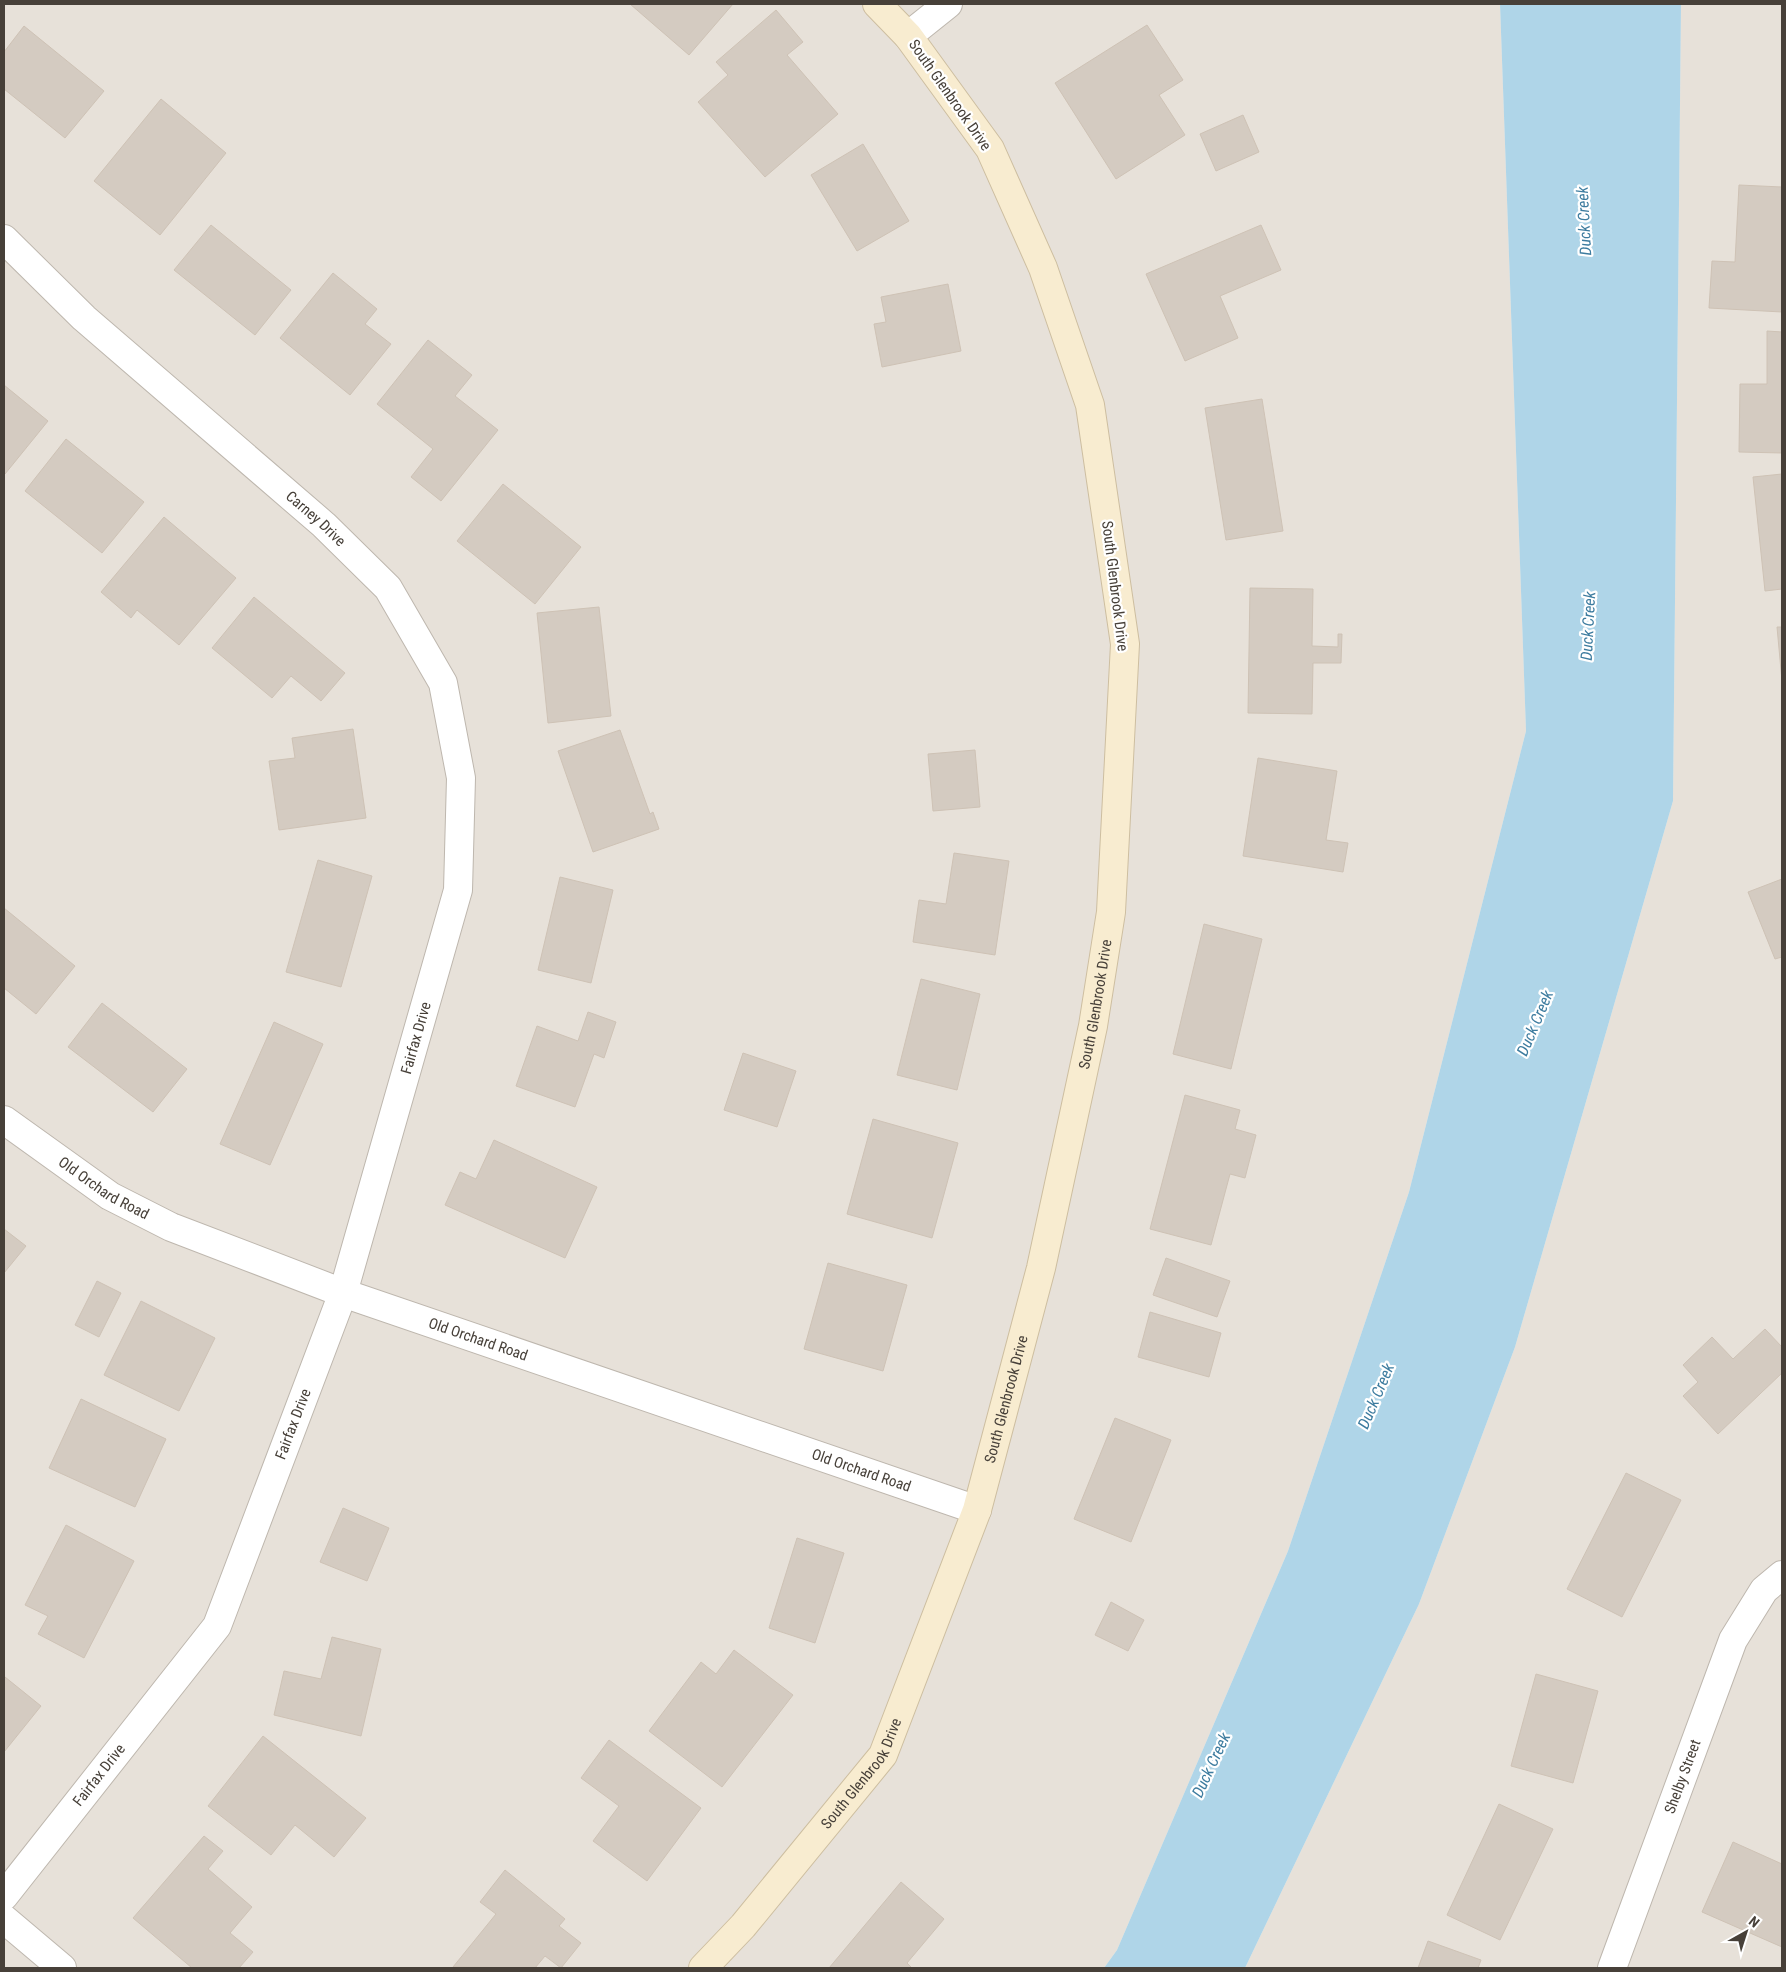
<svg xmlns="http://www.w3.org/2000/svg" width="1786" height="1972" font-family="'Roboto Condensed',sans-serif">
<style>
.residential{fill:#e7e1d9}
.water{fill:#afd5e8}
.building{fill:#d4cbc1;stroke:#cec2b5}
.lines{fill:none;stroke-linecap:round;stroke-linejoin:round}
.street-casing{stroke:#beb7ae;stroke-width:30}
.secondary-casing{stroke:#cdbea0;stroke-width:30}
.street{stroke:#fff;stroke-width:28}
.secondary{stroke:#f8ecd0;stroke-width:28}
.labels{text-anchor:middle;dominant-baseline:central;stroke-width:4.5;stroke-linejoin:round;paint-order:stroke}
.street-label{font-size:15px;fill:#474039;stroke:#fff}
.water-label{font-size:16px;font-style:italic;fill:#3d7c9f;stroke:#fff}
</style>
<rect width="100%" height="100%" fill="#f3f0eb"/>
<g class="residential">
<polygon points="4,4 1500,4 1526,731 1409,1192 1288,1551 1117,1950 1104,1968 4,1968"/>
<polygon points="1681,4 1782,4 1782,1968 1245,1968 1419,1604 1515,1347 1673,801"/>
</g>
<polygon class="water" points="1500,4 1681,4 1673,801 1515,1347 1419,1604 1245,1968 1104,1968 1117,1950 1288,1551 1409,1192 1526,731"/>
<g class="building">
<polygon points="630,4 733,4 689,55"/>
<polygon points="776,10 803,42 787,55 838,114 765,177 698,102 728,75 716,62"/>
<polygon points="1147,25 1183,80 1159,95 1185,135 1116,179 1055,83"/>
<polygon points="24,26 104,91 65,138 4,89 4,52"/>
<polygon points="161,99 226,153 160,235 94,181"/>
<polygon points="1243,115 1259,152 1216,171 1200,134"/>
<polygon points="863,144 909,221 857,251 811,175"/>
<polygon points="1739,185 1782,187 1782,312 1709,308 1712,261 1735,262"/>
<polygon points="211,225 291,290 255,335 174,270"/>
<polygon points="1261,225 1281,270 1220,296 1238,338 1185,361 1146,274"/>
<polygon points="333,273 377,309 365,324 391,344 350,395 280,338"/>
<polygon points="948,284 961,351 882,367 874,324 886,322 881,297"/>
<polygon points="1767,331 1782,332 1782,453 1739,452 1740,384 1767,384"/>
<polygon points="428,340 472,375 455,396 498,430 441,501 411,477 433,449 377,404"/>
<polygon points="4,385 48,421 5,474 4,472"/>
<polygon points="1262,399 1283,531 1226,540 1205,408"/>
<polygon points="66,439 144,502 102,553 25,491"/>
<polygon points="1782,474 1782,589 1765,591 1753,477"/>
<polygon points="503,484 581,547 535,604 457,541"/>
<polygon points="164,517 236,578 179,645 137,610 131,618 101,592"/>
<polygon points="1250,588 1313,589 1312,646 1338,647 1338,634 1342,634 1341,663 1313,663 1312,714 1248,713"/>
<polygon points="254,597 345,673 321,701 291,676 272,698 212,648"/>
<polygon points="599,607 611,716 548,723 537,613"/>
<polygon points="1777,627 1782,627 1782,681"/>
<polygon points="353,729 366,818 279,830 269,761 295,758 292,738"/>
<polygon points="620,730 650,814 653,812 659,829 593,852 558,751"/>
<polygon points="975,750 980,807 933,811 928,754"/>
<polygon points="1258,758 1337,771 1326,840 1348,843 1343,872 1243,856"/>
<polygon points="954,853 1009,861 995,955 913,942 919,900 946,904"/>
<polygon points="318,860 372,876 341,987 286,972"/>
<polygon points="560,877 613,890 591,983 538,970"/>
<polygon points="1782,879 1782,957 1775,959 1748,892"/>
<polygon points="4,908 75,966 36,1014 4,988"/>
<polygon points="1204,924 1262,939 1231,1069 1173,1054"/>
<polygon points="921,979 980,994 957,1090 897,1075"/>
<polygon points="102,1003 187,1069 153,1112 68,1047"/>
<polygon points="588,1012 616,1022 604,1058 594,1054 575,1107 516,1086 537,1026 578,1041"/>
<polygon points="274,1022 323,1044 270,1165 220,1144"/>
<polygon points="743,1053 796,1071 777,1127 724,1110"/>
<polygon points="1185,1095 1240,1110 1235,1129 1256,1135 1245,1178 1230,1174 1211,1245 1150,1229"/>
<polygon points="873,1119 958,1143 932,1238 847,1214"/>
<polygon points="494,1140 597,1187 565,1258 445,1205 460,1172 476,1179"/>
<polygon points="4,1229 26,1246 4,1273"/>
<polygon points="1166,1258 1230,1281 1217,1317 1153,1295"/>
<polygon points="828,1263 907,1285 883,1371 804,1349"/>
<polygon points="97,1281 121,1293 99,1337 75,1325"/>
<polygon points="141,1301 215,1338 179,1411 104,1375"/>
<polygon points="1150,1312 1221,1333 1209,1377 1138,1357"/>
<polygon points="1765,1329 1782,1347 1782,1373 1718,1434 1683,1396 1698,1382 1683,1365 1712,1337 1733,1359"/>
<polygon points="81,1399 166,1439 135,1507 49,1468"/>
<polygon points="1115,1418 1171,1440 1131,1542 1074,1519"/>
<polygon points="1626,1473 1681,1500 1622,1617 1567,1589"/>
<polygon points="343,1508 389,1528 367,1581 320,1562"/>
<polygon points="66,1525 134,1561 84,1658 38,1634 48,1616 25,1605"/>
<polygon points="797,1538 844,1553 815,1643 769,1628"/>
<polygon points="1111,1602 1144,1620 1128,1651 1095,1635"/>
<polygon points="332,1637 381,1649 361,1736 274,1715 284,1671 321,1679"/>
<polygon points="734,1650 793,1695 722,1787 649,1731 701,1662 716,1674"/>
<polygon points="1536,1674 1598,1691 1573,1783 1511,1766"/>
<polygon points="5,1677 41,1706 4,1752 4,1678"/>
<polygon points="263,1736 366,1818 334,1857 295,1825 271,1855 208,1806"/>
<polygon points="609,1740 701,1808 647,1881 593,1841 619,1806 581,1778"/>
<polygon points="1499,1804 1553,1829 1500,1940 1447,1915"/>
<polygon points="204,1836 223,1851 208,1869 252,1907 230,1933 253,1952 239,1968 192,1968 133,1918"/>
<polygon points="1733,1842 1782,1864 1782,1947 1702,1912"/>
<polygon points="505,1870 565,1919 559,1926 581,1943 561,1968 545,1956 535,1968 453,1967 496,1914 480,1902"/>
<polygon points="901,1882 944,1919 907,1963 912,1968 829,1968"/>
<polygon points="1428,1941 1481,1960 1478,1968 1418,1968"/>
</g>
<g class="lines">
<g class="street-casing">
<g id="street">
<polyline points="908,36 948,4"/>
<path id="s1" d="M4 239 84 318 324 525 388 588 443 683 461 778 458 890 343 1293 217 1626 4 1896"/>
<path id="s2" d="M4 1120 110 1196 171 1227 343 1293 977 1510"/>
<polyline points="4,1919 62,1968"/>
<path id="s3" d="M1612 1968 1733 1640 1764 1590 1782 1575"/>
</g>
</g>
<g class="secondary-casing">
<g id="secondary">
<path id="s4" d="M703 1968 743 1926 883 1755 977 1510 1041 1268 1093 1026 1111 912 1125 644 1090 405 1043 268 990 149 908 36 877 4"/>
</g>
</g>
<use href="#street" class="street"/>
<use href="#secondary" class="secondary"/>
</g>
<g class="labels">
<g class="street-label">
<text transform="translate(950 95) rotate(55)">South Glenbrook Drive</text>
<text stroke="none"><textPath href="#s1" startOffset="419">Carney Drive</textPath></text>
<text transform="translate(1115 586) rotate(83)">South Glenbrook Drive</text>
<text stroke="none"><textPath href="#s4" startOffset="1061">South Glenbrook Drive</textPath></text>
<text transform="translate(416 1038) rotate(-74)">Fairfax Drive</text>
<text stroke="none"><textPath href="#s2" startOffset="121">Old Orchard Road</textPath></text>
<text stroke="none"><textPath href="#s2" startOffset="526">Old Orchard Road</textPath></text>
<text stroke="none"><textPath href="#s4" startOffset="656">South Glenbrook Drive</textPath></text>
<text transform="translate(293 1424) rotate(-69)">Fairfax Drive</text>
<text stroke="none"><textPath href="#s2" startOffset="931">Old Orchard Road</textPath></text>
<text stroke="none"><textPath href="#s4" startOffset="252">South Glenbrook Drive</textPath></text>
<text transform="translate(99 1775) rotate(-52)">Fairfax Drive</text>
<text stroke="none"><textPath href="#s3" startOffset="204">Shelby Street</textPath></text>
</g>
<g class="water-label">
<text transform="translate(1584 221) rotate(-93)">Duck Creek</text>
<text transform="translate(1588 626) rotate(-87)">Duck Creek</text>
<text transform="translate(1535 1023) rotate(-67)">Duck Creek</text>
<text transform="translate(1376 1396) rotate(-67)">Duck Creek</text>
<text transform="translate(1211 1765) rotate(-65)">Duck Creek</text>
</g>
</g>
<rect width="1786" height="1972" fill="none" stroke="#474039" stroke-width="10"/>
<g transform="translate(1746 1932) rotate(39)" stroke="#ffffff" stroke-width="4" paint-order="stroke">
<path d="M0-4L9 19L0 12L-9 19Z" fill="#474039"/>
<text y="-8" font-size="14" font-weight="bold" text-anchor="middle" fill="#474039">N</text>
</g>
</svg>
